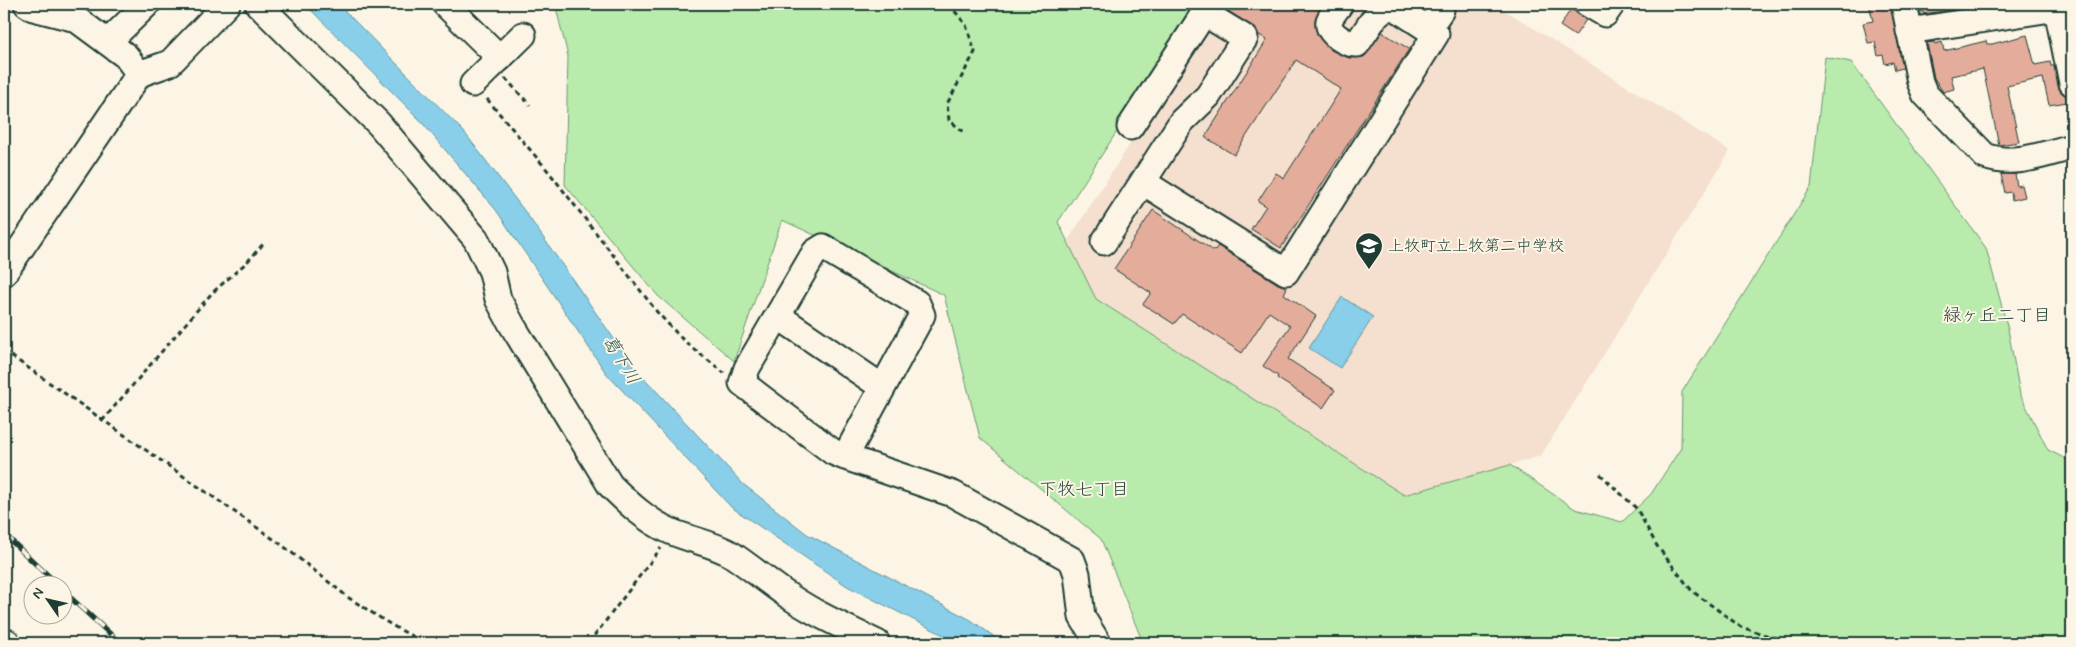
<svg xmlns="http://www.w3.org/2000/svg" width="2076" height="647" font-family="Mynerve,'Klee One',sans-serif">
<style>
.built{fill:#f5dfcf}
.green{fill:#b8ebac;stroke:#6c9470}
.water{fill:#89cfea;stroke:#5f95a1}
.building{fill:#e4ac9b;stroke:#1f3d34}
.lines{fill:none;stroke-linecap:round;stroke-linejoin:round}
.minor-casing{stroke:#1f3d34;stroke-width:29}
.highway-casing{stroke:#1f3d34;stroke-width:31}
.path{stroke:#1f3d34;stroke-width:3;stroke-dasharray:5 4;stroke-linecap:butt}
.minor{stroke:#fcf5e5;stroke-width:25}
.highway{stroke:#fcf5e5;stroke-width:28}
.rail-casing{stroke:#1f3d34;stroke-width:5.5}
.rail{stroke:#fcf5e5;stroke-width:4;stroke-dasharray:11;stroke-linecap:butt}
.labels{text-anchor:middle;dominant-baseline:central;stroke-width:4;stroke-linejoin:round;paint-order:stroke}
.poi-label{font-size:16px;fill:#1f3d34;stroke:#fcf5e5;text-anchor:start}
.neighbourhood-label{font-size:18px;fill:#1f3d34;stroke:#fcf5e5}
.water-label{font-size:18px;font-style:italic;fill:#345a58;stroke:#fcf5e5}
</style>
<rect width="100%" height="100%" fill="#fcf5e5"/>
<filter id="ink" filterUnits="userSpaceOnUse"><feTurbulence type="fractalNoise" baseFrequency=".02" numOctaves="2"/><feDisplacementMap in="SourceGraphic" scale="10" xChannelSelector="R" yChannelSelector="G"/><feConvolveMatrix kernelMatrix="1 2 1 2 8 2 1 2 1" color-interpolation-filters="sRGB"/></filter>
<g filter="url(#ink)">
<polygon class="built" points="1220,4 1495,4 1730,151 1541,456 1404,495 1096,299 1067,242"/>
<polygon class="green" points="555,4 1200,4 1058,222 1096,299 1404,495 1510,465 1575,509 1622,522 1651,494 1681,448 1682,392 1811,187 1825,57 1851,62 1986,248 2008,329 2020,394 2048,450 2072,462 2072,643 1143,643 1101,539 980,438 944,295 782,220 734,361 658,296 565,185 568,56"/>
<g class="water">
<polygon points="305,4 338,4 464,132 526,213 633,366 743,484 807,534 971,620 1003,643 959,643 847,586 731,507 606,373 496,210 419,119"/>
<polygon points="1342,297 1373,317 1340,368 1309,348"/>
</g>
<g class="building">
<polygon points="1233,4 1322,4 1315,20 1317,35 1331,50 1349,58 1364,57 1382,32 1409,49 1281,248 1251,229 1266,206 1258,201 1276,173 1284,178 1341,89 1296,60 1234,155 1205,137 1267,40 1258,34 1252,26 1228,11"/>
<polygon points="1869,4 1890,4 1903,68 1895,70 1893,62 1885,64 1883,55 1878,56 1875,42 1868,43 1863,23 1873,21"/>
<polygon points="1919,4 1965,4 1966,8 1923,14 1923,11 1920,12"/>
<polygon points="1571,9 1586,20 1575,36 1560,26"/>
<polygon points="2027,35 2035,65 2050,62 2051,66 2054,66 2058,86 2061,92 2066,96 2067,102 2049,105 2043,78 2007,86 2019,142 1999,145 1983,69 1951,76 1954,89 1943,92 1934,78 1927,43 1934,42 1935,44 1942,42 1944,51 1986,41 1987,44 1992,44"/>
<polygon points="2001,174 2015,174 2017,186 2022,185 2025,197 2012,200 2011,192 2005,193"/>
<polygon points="1153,210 1214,251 1218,246 1278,284 1284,286 1287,288 1284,294 1316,316 1288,359 1335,390 1323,408 1277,378 1278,376 1263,366 1290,326 1269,312 1242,353 1182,314 1174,324 1143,304 1151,293 1114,269"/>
</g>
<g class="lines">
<g class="minor-casing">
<g id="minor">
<polyline points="27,4 33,8 76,19 126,56 139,74"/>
<path d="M258 4 379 124 476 239 492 272 498 299 512 325 610 485C628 503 647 521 670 531 690 540 712 543 731 554 749 566 766 580 783 592 812 613 845 627 877 643"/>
<polyline points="445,4 500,58"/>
<path d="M1340 4C1337 9 1331 15 1329 21 1326 33 1347 45 1357 44L1375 17 1390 4"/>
<polyline points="1588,4 1605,14 1612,4"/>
<path d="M1904 4 1920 82 1925 94 1985 156C2013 167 2044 154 2072 147"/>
<polyline points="2056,4 2072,83"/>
<polyline points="1428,29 1441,10 1440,4"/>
<polyline points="1909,31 2057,8"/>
<polyline points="108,42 147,4"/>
<polyline points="473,84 523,35"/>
<polyline points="1130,127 1210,4"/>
<polyline points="1143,182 1286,272 1436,34 1390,4"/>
<polyline points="1104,242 1182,121 1208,96 1245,38 1204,13"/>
<polyline points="4,273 139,74 170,63 227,4"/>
<polyline points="778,316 882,387"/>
<polyline points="845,457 922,315 917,303 823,247 815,252 747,368 742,383 833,452 845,457 953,494 1072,560 1077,574 1082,617 1098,643"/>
</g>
</g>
<g class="highway-casing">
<polyline id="highway" points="4,642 6,643"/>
</g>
<g class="path">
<polyline points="949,4 966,25 975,52 947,104 949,120 964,132"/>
<polyline points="505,78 530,105"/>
<polyline points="487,99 549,172 657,312 684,341 724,373"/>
<polyline points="4,351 282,545 349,598 393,626 425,643"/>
<polyline points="102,421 212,293 247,262 264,243"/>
<polyline points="1600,474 1637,509 1657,546 1692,591 1741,627 1781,640 1796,643"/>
<polyline points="589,643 661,548"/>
</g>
<use href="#minor" class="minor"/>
<use href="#highway" class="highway"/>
<g class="rail-casing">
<g id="rail">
<polyline points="4,534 57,584"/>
<polyline points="62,590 120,643"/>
</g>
</g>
<use href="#rail" class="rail"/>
</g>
</g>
<defs>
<g id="school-pin" transform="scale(1.4375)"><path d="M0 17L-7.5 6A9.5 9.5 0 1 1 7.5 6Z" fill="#1f3d34" stroke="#fcf5e5"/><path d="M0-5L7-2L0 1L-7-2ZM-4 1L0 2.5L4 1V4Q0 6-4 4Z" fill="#fff"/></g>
</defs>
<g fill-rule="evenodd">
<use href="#school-pin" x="1369" y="246"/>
</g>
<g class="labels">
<g class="poi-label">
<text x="1388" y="246">上牧町立上牧第二中学校</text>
</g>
<g class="neighbourhood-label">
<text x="1997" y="316">緑ヶ丘二丁目</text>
<text x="1084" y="490">下牧七丁目</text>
</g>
<g class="water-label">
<text transform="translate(621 360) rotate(59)">葛下川</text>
</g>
</g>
<rect width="2076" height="647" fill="none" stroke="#fcf5e5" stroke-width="20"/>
<rect x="10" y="10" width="2056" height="627" fill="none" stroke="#1f3d34" stroke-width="2" filter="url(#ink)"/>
<g transform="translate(48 600) rotate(304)"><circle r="24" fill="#fcf5e5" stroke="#a4ab9e"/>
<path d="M0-4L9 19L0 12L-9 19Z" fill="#1f3d34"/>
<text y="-8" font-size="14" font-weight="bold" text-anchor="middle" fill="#1f3d34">N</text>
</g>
</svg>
